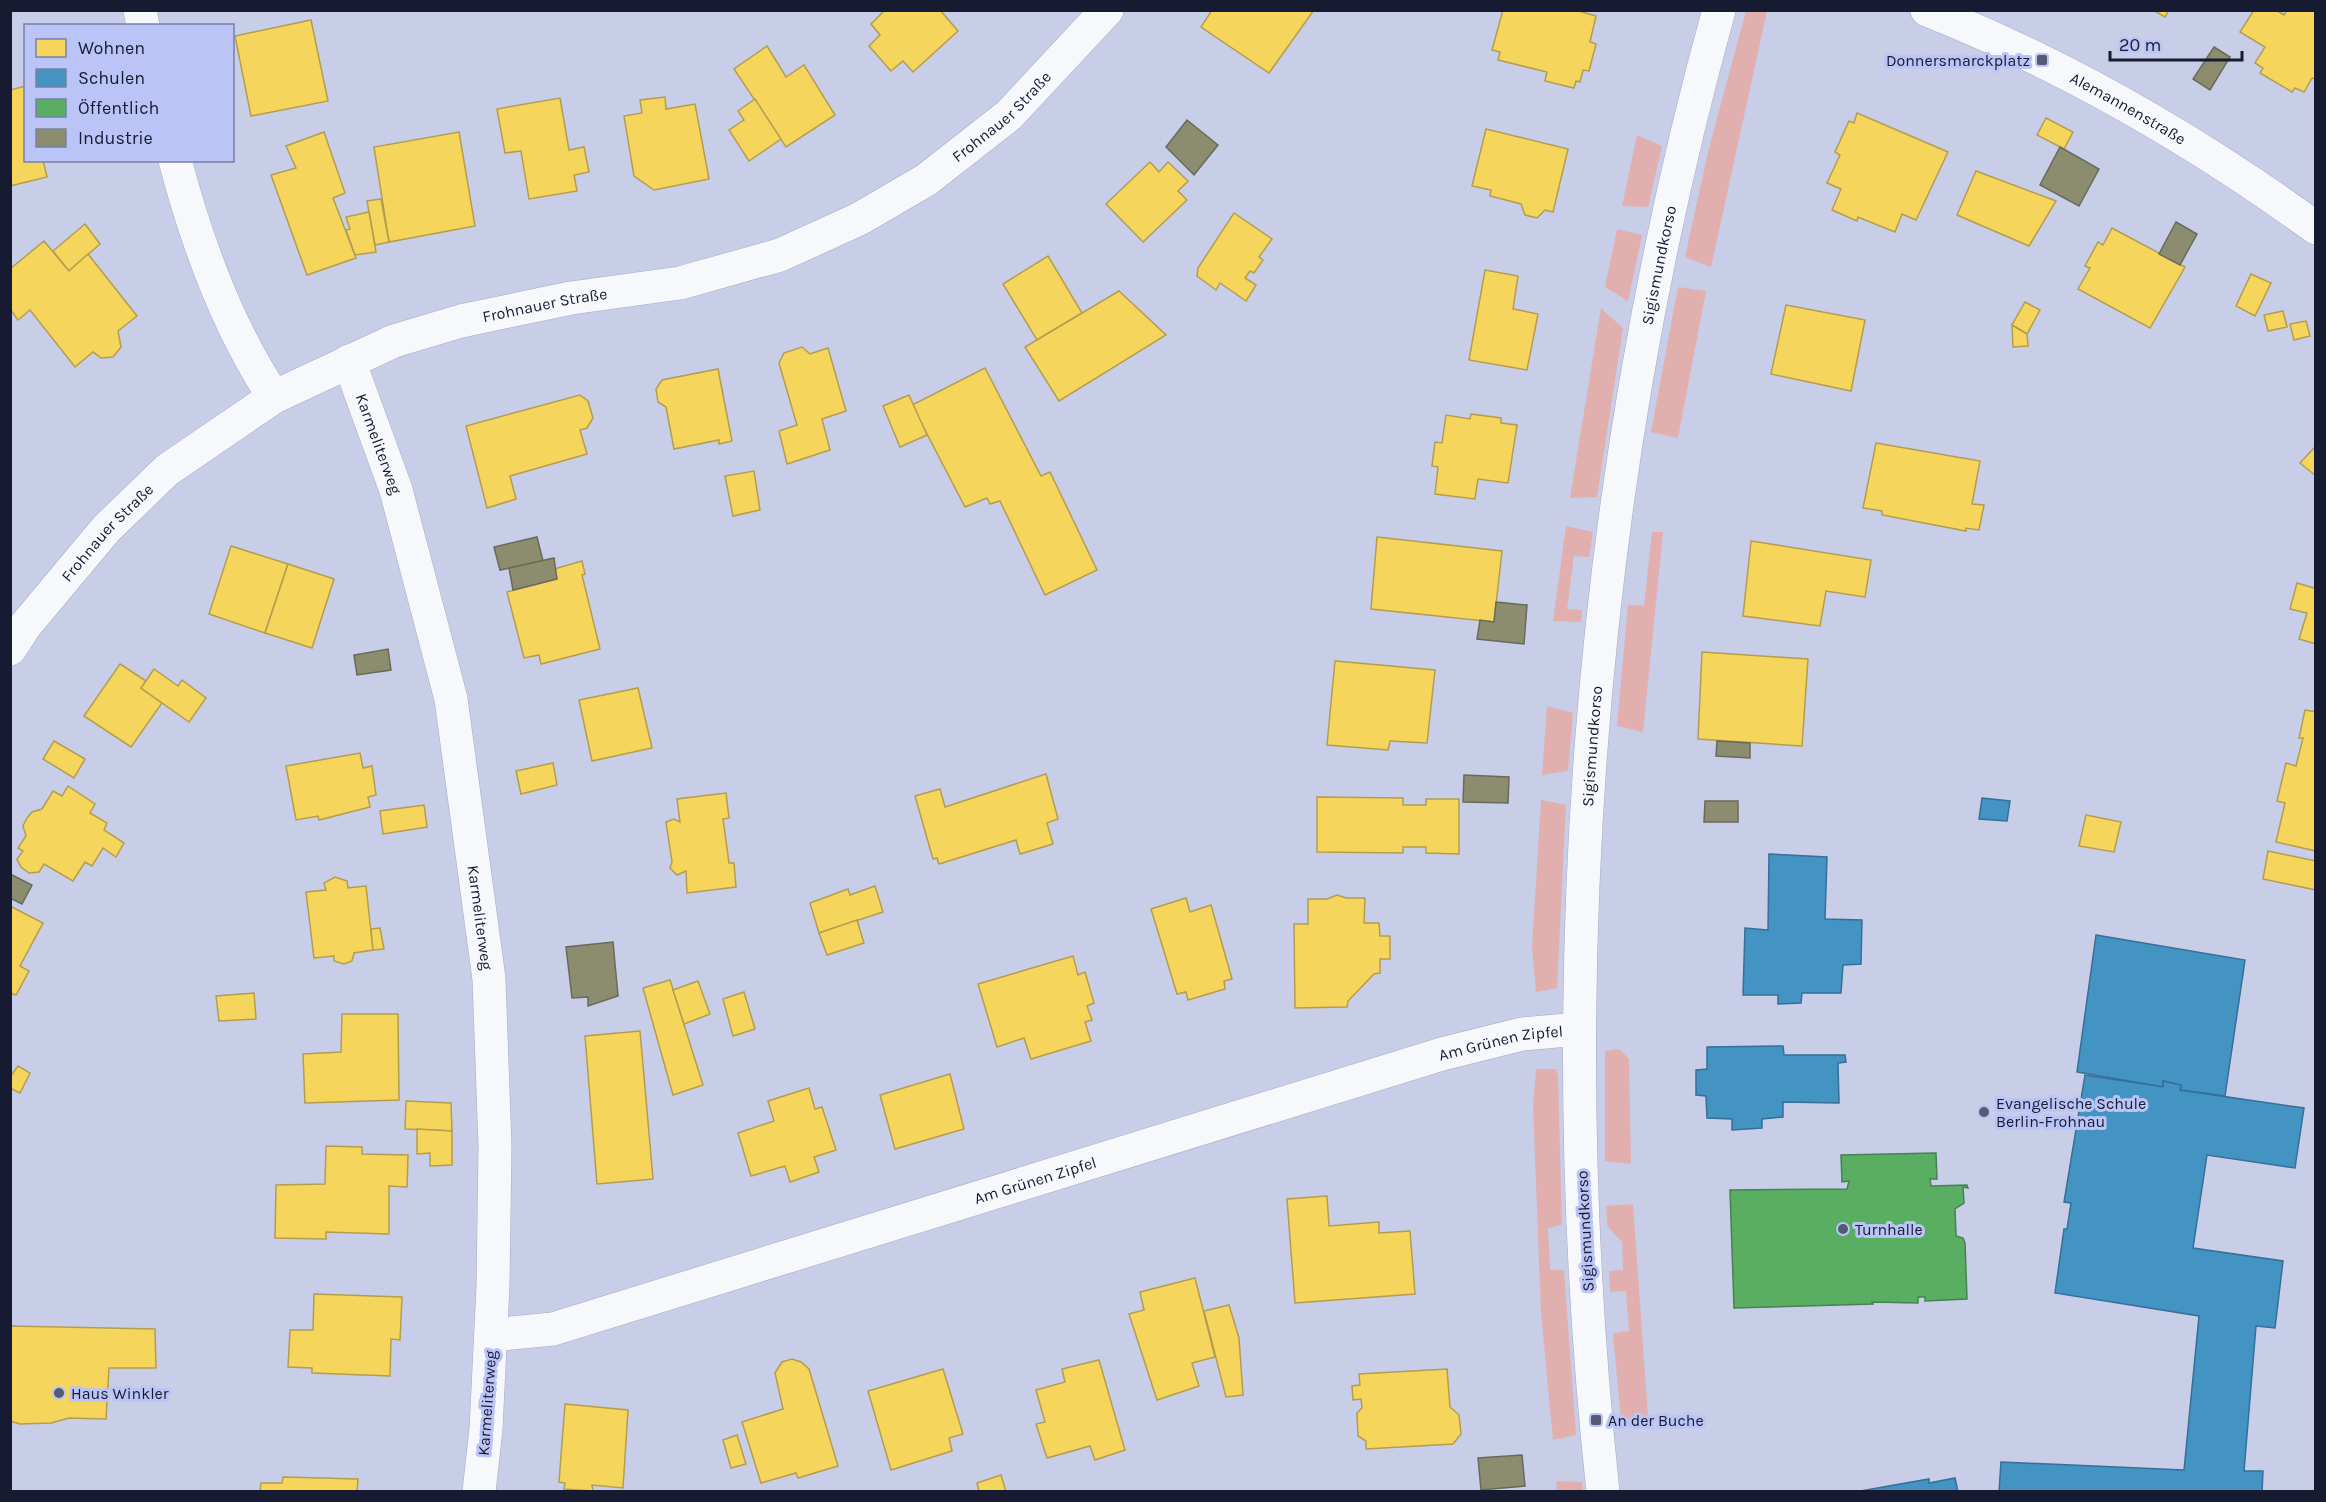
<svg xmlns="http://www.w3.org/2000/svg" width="2326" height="1502" font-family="Karla,sans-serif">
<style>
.green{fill:#e1b0ae}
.homes{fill:#f6d55c;stroke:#b39d4f;stroke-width:1.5}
.schools{fill:#4393c3;stroke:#366f97;stroke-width:1.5}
.public{fill:#5aae61;stroke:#468253;stroke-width:1.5}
.industry{fill:#8c8c6e;stroke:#696a5c;stroke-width:1.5}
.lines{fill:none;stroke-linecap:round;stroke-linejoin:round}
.minor-casing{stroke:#a7abc3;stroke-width:34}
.minor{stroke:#f7f8fc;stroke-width:33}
.poi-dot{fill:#555971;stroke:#bac4f6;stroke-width:2}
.labels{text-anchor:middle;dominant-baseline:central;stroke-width:6;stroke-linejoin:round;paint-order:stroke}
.poi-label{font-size:16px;fill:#171b31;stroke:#bac4f6;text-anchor:start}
.street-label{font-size:16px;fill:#171b31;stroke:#bac4f6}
</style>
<rect width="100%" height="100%" fill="#c8cde8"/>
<g class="green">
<polygon points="1746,11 1767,11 1711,267 1685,257 1708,152"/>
<polygon points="1637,135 1662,146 1648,207 1622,206"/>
<polygon points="1617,229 1642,235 1628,301 1605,287"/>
<polygon points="1678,287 1706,291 1678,438 1651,432"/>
<polygon points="1601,308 1623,328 1597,497 1570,498"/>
<polygon points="1566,526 1593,532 1589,557 1574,556 1567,609 1582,610 1581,622 1553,621"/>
<polygon points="1652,532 1663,532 1643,732 1617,726 1628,605 1644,606"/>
<polygon points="1547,706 1573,713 1568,771 1542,775"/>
<polygon points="1541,800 1566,805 1557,988 1536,992 1532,947"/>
<polygon points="1619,1049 1629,1059 1631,1164 1605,1161 1605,1051"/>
<polygon points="1536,1069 1556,1069 1558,1076 1562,1225 1548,1228 1550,1270 1564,1270 1576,1435 1553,1440 1541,1312 1533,1107"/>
<polygon points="1633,1204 1648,1416 1621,1420 1613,1333 1629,1331 1626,1291 1610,1292 1609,1271 1623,1270 1622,1242 1608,1227 1606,1206"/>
<polygon points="1556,1481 1582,1482 1583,1491 1557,1491"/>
</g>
<g class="homes">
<polygon points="885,10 940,10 958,31 913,72 903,61 891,71 869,46 880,35 871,24"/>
<polygon points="1212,10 1314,10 1269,73 1201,27"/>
<polygon points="1503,10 1575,10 1596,16 1590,42 1596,44 1589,71 1583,70 1580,82 1576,81 1574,88 1545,81 1547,72 1498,60 1500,52 1492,50"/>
<polygon points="2153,10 2169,10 2165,17"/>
<polygon points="2254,10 2276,10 2284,15 2287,10 2316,10 2316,79 2312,78 2304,92 2295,88 2292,92 2260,73 2263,68 2255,63 2265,47 2240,32"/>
<polygon points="311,20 328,101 251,116 235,36"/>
<polygon points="767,46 786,77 804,65 835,115 786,147 734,69"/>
<polygon points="26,86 26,160 43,160 47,177 10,186 10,90"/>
<polygon points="665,97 666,109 695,104 709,179 654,190 634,176 624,116 642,113 640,100"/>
<polygon points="560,98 569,150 584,147 589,172 574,175 577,191 529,199 521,151 505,153 497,109"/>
<polygon points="755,99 781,139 749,161 729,130 744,120 738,111"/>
<polygon points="1857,113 1948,152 1916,220 1902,214 1895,232 1858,217 1857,221 1832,210 1841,189 1827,183 1840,155 1835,152 1849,121 1854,123"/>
<polygon points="2046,118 2073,132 2064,149 2037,135"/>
<polygon points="1486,129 1568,149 1553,212 1545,210 1537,218 1525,215 1521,204 1490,196 1491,190 1472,186"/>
<polygon points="324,132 345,193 333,198 356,258 307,275 271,175 296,168 286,146"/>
<polygon points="459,132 475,226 389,242 374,147"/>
<polygon points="1150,162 1159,172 1168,162 1188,181 1178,191 1187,200 1143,242 1106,204"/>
<polygon points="1976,171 2056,201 2029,246 1957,215"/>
<polygon points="381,199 389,242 375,245 367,201"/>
<polygon points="369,212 376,252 355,255 346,230 350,229 346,217"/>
<polygon points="1234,213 1272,239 1259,257 1263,260 1254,273 1250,271 1245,278 1256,285 1246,301 1220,283 1216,290 1197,276 1198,268"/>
<polygon points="85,224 100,244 69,271 53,251"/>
<polygon points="2112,228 2185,267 2150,328 2078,289 2090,268 2085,266 2098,242 2103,245"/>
<polygon points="44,241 69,271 88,254 137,316 118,331 121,347 113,357 101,358 93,352 75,367 30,310 18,320 10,309 10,269"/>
<polygon points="1048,256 1082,313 1037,340 1003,284"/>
<polygon points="1485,270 1518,276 1513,309 1538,314 1527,370 1469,360"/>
<polygon points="2251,274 2271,283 2255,316 2236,306"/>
<polygon points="1119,291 1166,335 1059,401 1025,347"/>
<polygon points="2025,302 2040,310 2027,334 2012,325"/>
<polygon points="1786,305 1865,320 1851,391 1771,374"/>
<polygon points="2283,311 2287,327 2268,331 2264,315"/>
<polygon points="2306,321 2310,336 2294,340 2290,324"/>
<polygon points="2012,325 2027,334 2028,346 2013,347"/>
<polygon points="802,347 810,354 828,348 846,411 822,419 830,450 787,464 779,431 797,425 779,363 784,353"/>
<polygon points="985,368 1041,476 1050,472 1097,570 1045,595 1000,501 990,504 987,498 965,507 912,405"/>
<polygon points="718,369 732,441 719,444 719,440 674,449 666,407 658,402 656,389 662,380"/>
<polygon points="580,395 588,401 593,418 587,428 580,430 587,454 510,476 516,499 487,508 466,426"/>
<polygon points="909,395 927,435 900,447 883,406"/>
<polygon points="1471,414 1501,418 1501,423 1517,425 1508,483 1478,479 1475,499 1435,494 1438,467 1432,466 1435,442 1442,443 1446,415 1470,419"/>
<polygon points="1876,443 1980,461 1972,504 1984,505 1979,530 1966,528 1966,531 1882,515 1882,511 1863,508"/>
<polygon points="2316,446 2316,476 2300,463"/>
<polygon points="754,471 760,510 733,516 725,476"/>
<polygon points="1377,537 1502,551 1494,622 1371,609"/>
<polygon points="1751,541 1871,560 1865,597 1826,591 1820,626 1743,616"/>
<polygon points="231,546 288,564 265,633 209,614"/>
<polygon points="582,561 585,574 582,575 600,649 541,664 539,655 524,658 507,592 557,579 554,569"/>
<polygon points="288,564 334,579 312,648 265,633"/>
<polygon points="2297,583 2314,588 2316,584 2316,644 2299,639 2307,613 2290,609"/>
<polygon points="1702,652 1808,659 1802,746 1698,739"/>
<polygon points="1335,661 1435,670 1427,743 1390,741 1388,750 1327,745"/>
<polygon points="120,664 146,681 141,688 162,703 131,747 84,716"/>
<polygon points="154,669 178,686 182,680 206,698 189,722 141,688"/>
<polygon points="638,688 652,748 592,761 579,700"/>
<polygon points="2305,710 2316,712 2316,851 2276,842 2285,803 2277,801 2286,763 2296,766 2303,738 2299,738"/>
<polygon points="54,741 85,759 74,778 43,759"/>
<polygon points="360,753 363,768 372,766 376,795 368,797 370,807 319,820 318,816 296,820 286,766"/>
<polygon points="553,763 557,785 521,794 516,771"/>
<polygon points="1046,774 1058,819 1047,823 1053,844 1020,854 1016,840 939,864 937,858 933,859 915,796 940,789 945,807"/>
<polygon points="68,786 95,804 90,813 107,823 104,830 124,843 116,857 103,848 92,866 85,862 73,881 44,864 39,872 29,873 21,867 17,859 23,851 18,848 26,836 23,826 27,818 32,812 42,809 53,791 62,796"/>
<polygon points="726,793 729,818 723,819 729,863 734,863 736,887 687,893 686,871 677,875 670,868 672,862 666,822 674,819 680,822 677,799"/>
<polygon points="1317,797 1403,798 1403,805 1426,805 1426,799 1459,799 1459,854 1426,853 1426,847 1403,847 1403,853 1317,852"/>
<polygon points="424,805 427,827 383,834 380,811"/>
<polygon points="2086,815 2121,822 2114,852 2079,846"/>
<polygon points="2268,851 2316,861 2316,890 2263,879"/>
<polygon points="335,877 347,881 348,888 366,886 373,950 354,953 352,961 344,964 334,961 334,956 314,958 306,892 326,890 324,883"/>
<polygon points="875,886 883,912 819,933 810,903 848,889 850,895"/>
<polygon points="1337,895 1346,898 1365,898 1364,923 1379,923 1380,936 1390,936 1390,959 1380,959 1380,973 1374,974 1348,1001 1347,1007 1295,1008 1294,924 1308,924 1308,899 1327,899"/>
<polygon points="1186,898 1190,912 1211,905 1232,979 1224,981 1225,989 1188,1000 1186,992 1177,994 1151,909"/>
<polygon points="10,906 43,923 20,966 29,971 16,995 10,993"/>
<polygon points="857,920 864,943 827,955 819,933"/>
<polygon points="380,928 384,949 373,950 371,929"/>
<polygon points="1073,956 1078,975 1085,972 1094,1003 1087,1006 1092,1020 1085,1022 1091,1041 1031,1059 1024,1038 997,1047 978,984"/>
<polygon points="670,980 703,1085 673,1095 643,988"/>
<polygon points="698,981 710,1014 684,1024 673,990"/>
<polygon points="744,992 755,1029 733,1036 723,999"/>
<polygon points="254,993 256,1019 219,1021 216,996"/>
<polygon points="342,1014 398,1014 399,1100 305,1103 303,1054 341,1052"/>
<polygon points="640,1031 653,1179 597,1184 585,1036"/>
<polygon points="18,1066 30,1073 20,1093 10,1088 10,1077"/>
<polygon points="950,1074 964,1129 895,1149 880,1095"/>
<polygon points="809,1088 815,1109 822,1107 836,1150 814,1157 819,1172 790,1182 785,1166 751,1176 738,1133 774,1121 768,1101"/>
<polygon points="406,1101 451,1103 452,1131 405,1129"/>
<polygon points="417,1129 452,1131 452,1165 430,1166 430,1153 417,1154"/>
<polygon points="326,1146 362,1147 362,1154 408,1155 407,1187 389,1186 389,1234 326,1232 326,1239 275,1238 276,1185 325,1184"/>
<polygon points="1327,1196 1329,1226 1379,1222 1379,1233 1410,1231 1415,1294 1295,1303 1287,1199"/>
<polygon points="1195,1278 1215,1357 1192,1363 1199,1386 1157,1400 1129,1314 1144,1310 1140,1292"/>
<polygon points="314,1294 402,1297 400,1340 391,1339 390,1376 312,1373 312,1368 288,1367 290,1330 313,1330"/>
<polygon points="1229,1305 1239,1338 1243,1395 1226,1397 1204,1311"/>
<polygon points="10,1326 155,1329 156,1368 109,1368 106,1419 69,1418 51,1423 20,1424 10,1421"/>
<polygon points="792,1359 801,1362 809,1369 838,1466 798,1478 796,1473 761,1483 742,1422 783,1409 775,1373 782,1362"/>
<polygon points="1099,1360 1125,1450 1095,1460 1090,1446 1047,1458 1036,1424 1045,1422 1036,1390 1065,1382 1062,1369"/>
<polygon points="943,1369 963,1434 949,1438 952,1451 891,1470 868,1391"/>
<polygon points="1447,1369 1450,1407 1459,1415 1461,1434 1453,1444 1366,1449 1366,1441 1358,1436 1357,1413 1362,1408 1361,1399 1353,1400 1352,1386 1360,1385 1359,1374"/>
<polygon points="565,1404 628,1410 623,1488 592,1485 593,1491 564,1489 565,1483 559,1482"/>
<polygon points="737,1435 746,1464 731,1468 723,1440"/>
<polygon points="1001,1475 1006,1492 979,1492 977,1483"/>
<polygon points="283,1477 358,1479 357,1492 260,1492 261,1483 282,1483"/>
</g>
<g class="schools">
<polygon points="1982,798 2010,801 2007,821 1979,819"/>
<polygon points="1769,854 1827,857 1825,919 1862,920 1861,964 1843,965 1841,993 1802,993 1801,1003 1778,1004 1778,995 1743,995 1745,928 1768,930"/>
<polygon points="2096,935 2245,960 2225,1096 2180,1090 2181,1085 2163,1081 2163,1087 2077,1072"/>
<polygon points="1783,1046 1784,1055 1845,1055 1846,1062 1838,1063 1839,1103 1783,1102 1783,1117 1762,1119 1762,1128 1732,1130 1732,1119 1707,1118 1706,1096 1696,1095 1696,1070 1707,1069 1707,1047"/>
<polygon points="2085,1075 2163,1087 2163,1081 2181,1085 2180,1090 2304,1108 2295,1168 2207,1155 2193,1248 2283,1261 2275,1328 2256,1326 2244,1471 2263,1471 2262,1492 1999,1492 2001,1462 2184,1470 2199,1316 2055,1293 2064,1229 2067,1229 2071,1203 2064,1202"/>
<polygon points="1955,1478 1958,1492 1855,1492 1929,1479 1929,1483"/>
</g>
<polygon class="public" points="1936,1153 1937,1179 1930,1179 1931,1186 1967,1185 1968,1188 1963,1187 1964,1203 1955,1209 1956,1236 1963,1238 1965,1243 1967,1299 1925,1301 1925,1297 1918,1297 1918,1303 1872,1302 1873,1304 1734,1308 1730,1190 1847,1189 1849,1181 1842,1182 1841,1155"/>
<g class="industry">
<polygon points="2214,47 2230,57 2210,90 2193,79"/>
<polygon points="1187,120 1218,145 1194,175 1166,147"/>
<polygon points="2060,147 2099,169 2079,206 2040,185"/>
<polygon points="2176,222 2197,234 2180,265 2159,254"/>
<polygon points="537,537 543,561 500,570 494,547"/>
<polygon points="554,558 557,579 513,590 509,568"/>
<polygon points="1496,602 1527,605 1524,644 1477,639 1480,620 1494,622"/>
<polygon points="388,649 391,670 357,675 354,655"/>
<polygon points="1717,741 1750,743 1750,758 1716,756"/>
<polygon points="1464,775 1509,777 1508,803 1463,802"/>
<polygon points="1705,801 1738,801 1738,822 1704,822"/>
<polygon points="10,874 32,885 22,904 10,898"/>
<polygon points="613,942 618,996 588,1006 588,997 572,998 566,947"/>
<polygon points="1522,1455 1525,1486 1481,1490 1478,1458"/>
</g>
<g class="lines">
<g class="minor-casing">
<g id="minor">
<polyline points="140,10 143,26"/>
<path id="s1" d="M1927 10C2065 65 2195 140 2316 228"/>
<path d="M175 160C196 240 228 328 274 397"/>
<path id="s2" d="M349 361 396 490 451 699 489 979 495 1146 493 1286 486 1429 479 1492"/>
<path id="s3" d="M10 649 25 626 106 529 167 470 274 397 394 341 461 321 571 298 680 283 780 255 859 219 926 180 1009 115 1107 10"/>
<path id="s4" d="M492 1335 553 1329 1442 1054 1522 1034 1579 1029"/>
<path id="s5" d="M1603 1492C1550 997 1586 490 1719 10"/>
</g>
</g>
<use href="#minor" class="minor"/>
</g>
<g class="poi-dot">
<rect x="2036" y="54" width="12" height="12" rx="3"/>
<circle cx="1984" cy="1112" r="6"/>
<circle cx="1843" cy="1229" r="6"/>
<circle cx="59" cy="1393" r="6"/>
<rect x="1590" y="1414" width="12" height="12" rx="3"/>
</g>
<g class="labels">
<g class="poi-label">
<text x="2030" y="60" text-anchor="end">Donnersmarckplatz</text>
<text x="1996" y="1103">Evangelische Schule<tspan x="1996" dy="18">Berlin-Frohnau</tspan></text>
<text x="1855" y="1229">Turnhalle</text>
<text x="71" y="1393">Haus Winkler</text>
<text x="1608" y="1420">An der Buche</text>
</g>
<g class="street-label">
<text stroke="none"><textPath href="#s1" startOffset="224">Alemannenstraße</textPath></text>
<text stroke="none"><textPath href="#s3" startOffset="1160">Frohnauer Straße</textPath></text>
<text stroke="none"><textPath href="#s5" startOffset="1233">Sigismundkorso</textPath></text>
<text stroke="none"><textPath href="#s3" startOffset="656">Frohnauer Straße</textPath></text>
<text stroke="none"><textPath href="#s2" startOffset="88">Karmeliterweg</textPath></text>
<text stroke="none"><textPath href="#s3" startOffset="152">Frohnauer Straße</textPath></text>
<text stroke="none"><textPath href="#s5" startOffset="747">Sigismundkorso</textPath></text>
<text stroke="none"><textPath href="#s2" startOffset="574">Karmeliterweg</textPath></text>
<text stroke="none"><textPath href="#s4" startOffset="1052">Am Grünen Zipfel</textPath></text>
<text stroke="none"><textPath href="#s4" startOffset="566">Am Grünen Zipfel</textPath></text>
<text transform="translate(1585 1231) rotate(-93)">Sigismundkorso</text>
<text transform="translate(487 1403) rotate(-86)">Karmeliterweg</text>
</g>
</g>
<rect width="2326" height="1502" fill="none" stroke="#171b31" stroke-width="24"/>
<rect x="24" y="24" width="210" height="138" fill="#bac4f6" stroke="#7980a7" stroke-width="1.5"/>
<rect x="36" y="39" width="30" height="18" fill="#f6d55c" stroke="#7980a7" stroke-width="1.5"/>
<text x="78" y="54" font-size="18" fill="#171b31">Wohnen</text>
<rect x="36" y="69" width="30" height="18" fill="#4393c3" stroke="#7980a7" stroke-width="1.5"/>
<text x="78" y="84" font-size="18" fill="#171b31">Schulen</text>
<rect x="36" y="99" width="30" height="18" fill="#5aae61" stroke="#7980a7" stroke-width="1.5"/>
<text x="78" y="114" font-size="18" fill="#171b31">Öffentlich</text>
<rect x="36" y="129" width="30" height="18" fill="#8c8c6e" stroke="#7980a7" stroke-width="1.5"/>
<text x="78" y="144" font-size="18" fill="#171b31">Industrie</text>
<path d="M2110 51v9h132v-9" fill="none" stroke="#171b31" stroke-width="3"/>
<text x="2119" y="51" font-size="18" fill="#171b31" stroke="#bac4f6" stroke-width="4.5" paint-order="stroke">20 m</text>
</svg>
